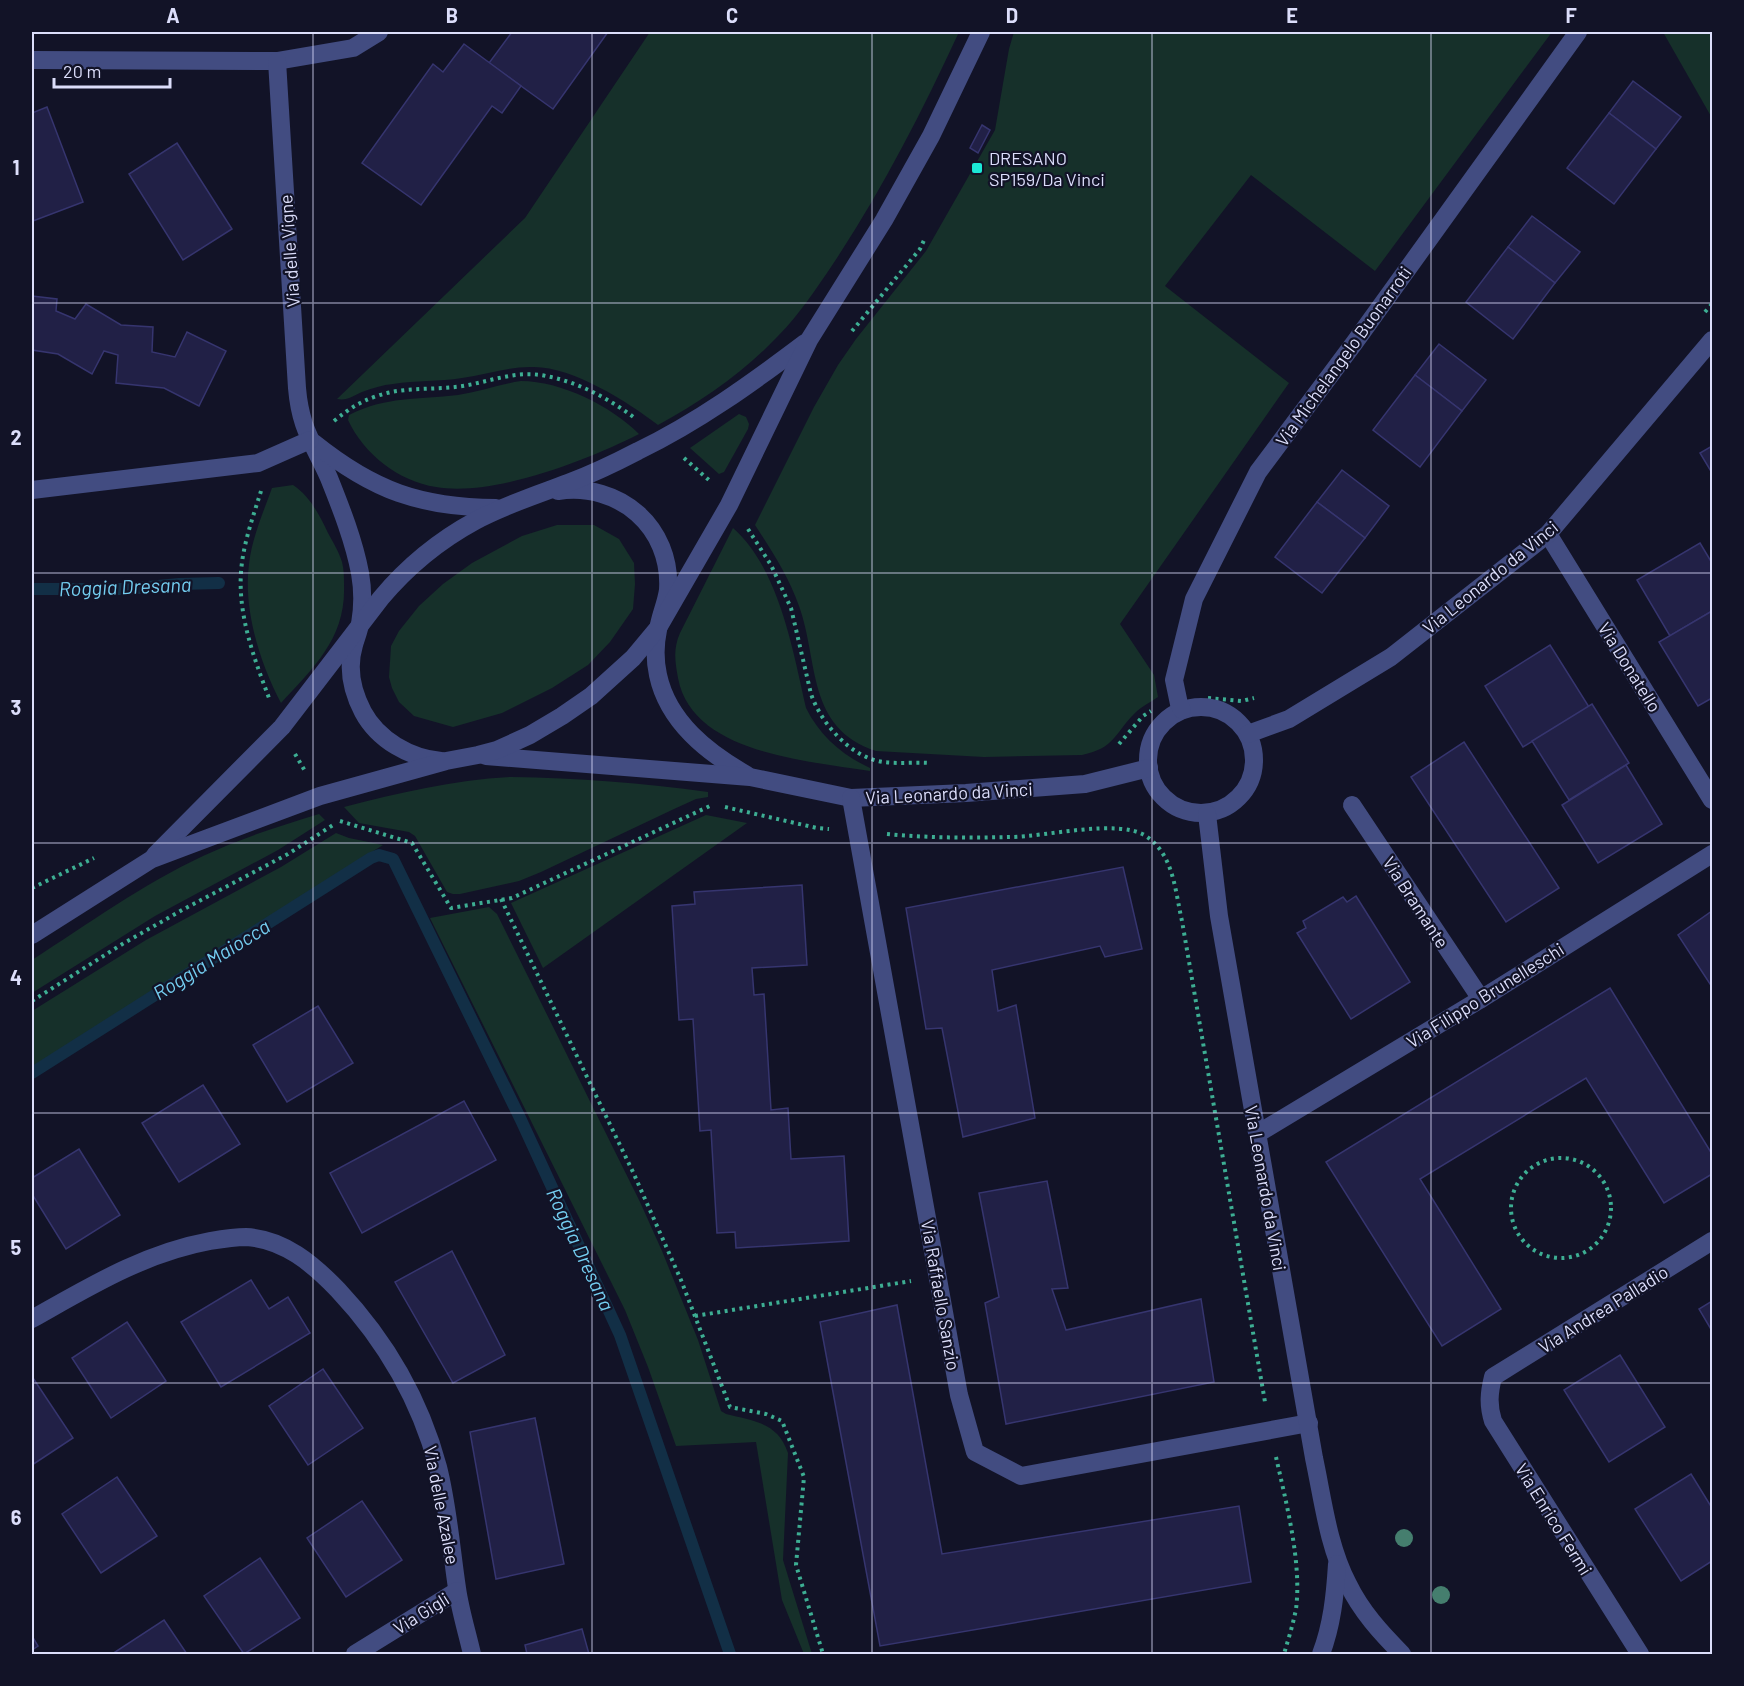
<svg xmlns="http://www.w3.org/2000/svg" width="1744" height="1686" font-family="Barlow,sans-serif">
<style>
.green{fill:#16302a}
.lines{fill:none;stroke-linecap:round;stroke-linejoin:round}
.stream{stroke:#122f46;stroke-width:12}
.building{fill:#212046;stroke:#36356f;stroke-width:1.5}
.path{stroke:#3dae93;stroke-width:4;stroke-dasharray:3 4.5;stroke-linecap:butt}
.minor{stroke:#424c81;stroke-width:18}
.tree{fill:#457e6e}
.grid{fill:none;stroke:#dcdefb;stroke-width:1.5;stroke-opacity:0.55}
.poi-dot{fill:#1be8d6;stroke:#121327;stroke-width:2}
.labels{text-anchor:middle;dominant-baseline:central;stroke-width:4.5;stroke-linejoin:round;paint-order:stroke}
.poi-label{font-size:18px;fill:#dcdefb;stroke:#121327;text-anchor:start}
.street-label{font-size:18px;fill:#dcdefb;stroke:#121327}
.water-label{font-size:20px;font-style:italic;fill:#74cef1;stroke:#121327}
.neatline{fill:none;stroke:#dcdefb;stroke-width:2}
.grid-label{font-size:20px;text-anchor:middle;font-weight:bold;fill:#dcdefb}
</style>
<rect width="100%" height="100%" fill="#121327"/>
<g class="green">
<path d="M650 32H959C922 112 882 190 833 264 816 289 799 315 778 336 743 373 702 401 658 425 628 402 573 367 534 367 510 366 486 375 462 378 439 382 416 380 393 384 383 385 372 388 362 392 353 396 347 401 337 399L525 218Z"/>
<path d="M1014 32H1552L1375 271 1251 175 1165 286 1289 383 1120 624 1154 675 1158 697C1151 702 1142 706 1135 713 1114 734 1115 748 1082 755L984 757 876 751C806 728 819 662 799 606 789 577 772 551 755 525L814 407 838 365 856 339 926 251 995 130 1009 49Z"/>
<polygon points="1663,32 1712,32 1712,118"/>
<path d="M521 381C561 381 611 406 639 434 588 460 494 497 436 487 398 481 364 454 348 420L349 415C386 396 418 400 458 395 479 392 500 384 521 381Z"/>
<polygon points="739,414 746,417 749,424 748,429 724,472 719,474 690,448"/>
<path d="M293 485C310 496 320 516 328 533 333 542 339 552 342 562 344 570 344 577 344 585 346 638 314 667 281 703 260 663 243 610 249 564 252 538 263 513 272 488Z"/>
<polygon points="557,525 594,525 619,539 634,563 635,584 633,609 610,642 588,665 552,688 502,713 453,727 414,716 399,702 392,688 389,677 391,646 399,631 419,606 443,584 472,563 522,536"/>
<path d="M733 528C779 568 793 651 806 708 820 736 842 755 870 768V771C809 761 692 754 678 678 675 661 673 649 680 633Z"/>
<path d="M511 777C577 778 643 783 708 792V797L696 799 674 809 541 872 519 881 460 894H453L447 892 415 836 409 832 359 823 344 807C399 793 453 780 511 777Z"/>
<path d="M319 814 325 820 278 850 155 916 32 993V960C88 924 143 884 203 856 241 838 280 826 319 814Z"/>
<polygon points="706,815 747,823 543,968 511,903"/>
<polygon points="336,833 349,838 383,845 32,1067 32,1011 146,940 281,867"/>
<path d="M489 907 497 914 640 1202 662 1251 698 1340 721 1411 726 1414C753 1421 778 1422 788 1453L783 1560 812 1654H804L782 1600 756 1442 676 1446 648 1367 625 1310 430 918Z"/>
</g>
<g class="lines">
<g class="stream">
<polyline points="32,589 127,589 179,584 219,583"/>
<polyline points="32,1073 371,858 379,855 393,859 521,1120 620,1335 730,1654"/>
</g>
</g>
<g class="building">
<polygon points="512,32 608,32 553,109 489,63"/>
<polygon points="464,44 521,86 502,113 492,106 421,205 362,163 433,64 443,72"/>
<polygon points="1633,81 1681,117 1656,149 1609,113"/>
<polygon points="47,107 83,202 33,221 32,216 32,113"/>
<polygon points="1609,113 1656,149 1614,204 1567,168"/>
<polygon points="982,125 990,130 978,153 970,148"/>
<polygon points="177,143 232,229 183,260 129,174"/>
<polygon points="1532,216 1580,252 1555,283 1508,247"/>
<polygon points="1508,247 1555,283 1513,339 1466,302"/>
<polygon points="32,296 57,299 56,311 75,319 86,304 121,325 153,327 152,352 175,357 187,332 226,351 199,406 164,388 116,383 118,355 104,351 92,374 58,354 32,350"/>
<polygon points="1439,344 1486,380 1462,411 1415,375"/>
<polygon points="1415,375 1462,411 1420,467 1373,430"/>
<polygon points="1712,446 1712,473 1700,453"/>
<polygon points="1342,470 1389,506 1365,538 1317,502"/>
<polygon points="1317,502 1365,538 1322,593 1275,557"/>
<polygon points="1700,543 1712,563 1712,611 1670,636 1637,580"/>
<polygon points="1712,611 1712,698 1698,706 1659,642"/>
<polygon points="1550,645 1589,707 1523,747 1485,686"/>
<polygon points="1592,704 1629,763 1569,800 1532,741"/>
<polygon points="1464,742 1559,888 1506,922 1411,777"/>
<polygon points="1626,765 1662,824 1598,863 1562,805"/>
<polygon points="1123,867 1142,949 1105,957 1100,946 992,970 998,1011 1016,1005 1035,1118 963,1137 942,1028 926,1029 906,908"/>
<polygon points="802,885 807,965 752,968 754,995 764,994 771,1110 788,1108 791,1159 844,1156 849,1241 736,1248 735,1232 717,1233 711,1130 700,1131 693,1019 679,1020 672,906 695,904 694,892"/>
<polygon points="1356,896 1410,982 1351,1019 1297,933 1306,928 1303,921 1343,897 1347,902"/>
<polygon points="1712,911 1712,987 1678,935"/>
<polygon points="1610,988 1712,1154 1712,1174 1664,1203 1586,1078 1420,1179 1501,1309 1442,1346 1326,1162"/>
<polygon points="318,1006 353,1063 287,1102 253,1045"/>
<polygon points="203,1085 240,1144 179,1182 142,1123"/>
<polygon points="464,1101 496,1160 362,1233 330,1173"/>
<polygon points="79,1149 120,1215 66,1249 32,1194 32,1178"/>
<polygon points="1047,1181 1068,1288 1052,1289 1066,1330 1201,1299 1214,1382 1006,1424 985,1303 999,1297 979,1193"/>
<polygon points="452,1251 505,1355 453,1383 395,1282"/>
<polygon points="251,1280 269,1309 288,1297 310,1333 221,1387 181,1322"/>
<polygon points="1712,1301 1712,1331 1699,1309"/>
<polygon points="897,1305 942,1554 1239,1506 1251,1582 880,1646 820,1322"/>
<polygon points="127,1322 166,1381 111,1418 72,1358"/>
<polygon points="1620,1355 1665,1427 1609,1462 1564,1390"/>
<polygon points="323,1369 363,1428 308,1465 269,1406"/>
<polygon points="33,1378 73,1438 32,1465 32,1380"/>
<polygon points="535,1418 564,1564 496,1579 470,1432"/>
<polygon points="1691,1474 1712,1508 1712,1561 1681,1581 1635,1509"/>
<polygon points="117,1477 157,1536 101,1573 62,1514"/>
<polygon points="362,1501 402,1560 346,1597 307,1538"/>
<polygon points="260,1558 300,1618 244,1654 204,1596"/>
<polygon points="164,1620 187,1654 112,1654"/>
<polygon points="582,1629 589,1654 527,1654 525,1645"/>
<polygon points="32,1636 38,1646 32,1650"/>
</g>
<g class="lines">
<g class="path">
<polyline points="1705,312 1712,304"/>
<polyline points="852,331 920,249 925,238"/>
<path d="M334 421C349 409 359 402 377 396 402 387 429 390 455 387 485 384 515 369 546 376 578 382 610 399 636 419"/>
<polyline points="684,458 710,481"/>
<path d="M261 491C253 517 243 544 241 572 238 616 254 658 269 698"/>
<path d="M748 529 771 565 791 608 811 694C821 723 850 757 883 762 898 764 915 762 930 763"/>
<polyline points="1208,698 1242,701 1254,698"/>
<polyline points="1119,744 1143,716 1151,711"/>
<polyline points="295,754 305,771"/>
<polyline points="725,807 817,828 829,829"/>
<polyline points="340,821 412,843 451,908 512,898 712,805"/>
<path d="M887 834C928 838 970 838 1010 837 1045 837 1118 818 1146 836 1174 855 1175 891 1182 921L1265 1402"/>
<polyline points="32,888 94,858"/>
<polyline points="501,899 633,1172 681,1280 730,1407 766,1414 782,1421 804,1477 796,1565 823,1654"/>
<polyline points="32,1001 124,943 184,909 288,854 333,825"/>
<circle cx="1561" cy="1208" r="50"/>
<polyline points="695,1316 911,1281"/>
<path d="M1276 1457C1286 1502 1302 1563 1296 1609 1293 1625 1288 1640 1284 1654"/>
</g>
<g class="minor">
<polyline points="32,60 277,61 353,48 379,32"/>
<path d="M277 61 297 388C298 400 300 412 304 424 310 442 321 459 329 478 341 508 354 541 360 573 363 590 363 607 360 624 359 631 356 638 354 645 347 668 352 691 363 712 378 740 410 758 441 761"/>
<path d="M314 443C374 491 420 507 496 508"/>
<polyline points="32,490 258,463 310,440"/>
<path d="M558 491C619 482 672 527 668 590 666 604 660 616 658 630 655 644 655 661 658 675 668 722 708 753 747 775"/>
<polyline points="1548,534 1712,800"/>
<circle cx="1201" cy="760" r="53"/>
<polyline points="1182,710 1179,704 1174,680 1194,599 1258,472 1355,342 1578,32"/>
<polyline points="1248,734 1289,719 1391,657 1548,534 1712,340"/>
<polyline points="486,756 750,777 851,798 966,793 1085,784 1149,768"/>
<polyline points="851,798 959,1395 975,1452 1021,1476 1309,1423"/>
<polyline points="1352,805 1481,999"/>
<path d="M1207 814 1219 916 1314 1458C1323 1500 1328 1546 1348 1584 1361 1611 1381 1633 1402 1654"/>
<path d="M155 855 282 727 381 598C407 567 440 540 475 521 505 505 536 495 568 483 592 474 615 463 638 451 698 422 752 383 805 343"/>
<polyline points="32,935 152,859 320,796 446,761 478,755 497,750 530,735 562,716 591,696 633,658 658,628 729,505 809,340 884,220 931,136 981,32"/>
<polyline points="1257,1134 1481,999 1712,854"/>
<path d="M32 1319C89 1287 144 1253 210 1241 222 1239 234 1237 246 1237 284 1239 313 1264 338 1290 385 1340 420 1400 438 1467 448 1506 451 1548 457 1588 460 1610 467 1632 472 1654"/>
<polyline points="355,1654 457,1591"/>
<path d="M1321 1654C1332 1625 1335 1596 1337 1564"/>
<path d="M1640 1654 1493 1421C1488 1405 1489 1393 1493 1377L1712 1241"/>
</g>
</g>
<g class="tree">
<circle cx="1404" cy="1538" r="9"/>
<circle cx="1441" cy="1595" r="9"/>
</g>
<path class="grid" d="M313 32V1654M592 32V1654M872 32V1654M1152 32V1654M1431 32V1654M32 303H1712M32 573H1712M32 843H1712M32 1113H1712M32 1383H1712"/>
<rect class="poi-dot" x="971" y="162" width="12" height="12" rx="3"/>
<g class="labels">
<g class="poi-label">
<text x="989" y="158">DRESANO<tspan x="989" dy="21">SP159/Da Vinci</tspan></text>
</g>
<g class="street-label">
<text transform="translate(289 251) rotate(-94)">Via delle Vigne</text>
<text transform="translate(1343 356) rotate(-54)">Via Michelangelo Buonarroti</text>
<text transform="translate(1490 577) rotate(-39)">Via Leonardo da Vinci</text>
<text transform="translate(1630 667) rotate(58)">Via Donatello</text>
<text transform="translate(949 793) rotate(-3)">Via Leonardo da Vinci</text>
<text transform="translate(1416 902) rotate(57)">Via Bramante</text>
<text transform="translate(1485 995) rotate(-32)">Via Filippo Brunelleschi</text>
<text transform="translate(1266 1188) rotate(80)">Via Leonardo da Vinci</text>
<text transform="translate(941 1295) rotate(80)">Via Raffaello Sanzio</text>
<text transform="translate(1603 1309) rotate(-32)">Via Andrea Palladio</text>
<text transform="translate(442 1505) rotate(79)">Via delle Azalee</text>
<text transform="translate(1554 1519) rotate(58)">Via Enrico Fermi</text>
<text transform="translate(421 1613) rotate(-32)">Via Gigli</text>
</g>
<g class="water-label">
<text transform="translate(125 586) rotate(-2)">Roggia Dresana</text>
<text transform="translate(211 959) rotate(-32)">Roggia Maiocca</text>
<text transform="translate(581 1249) rotate(65)">Roggia Dresana</text>
</g>
</g>
<rect width="1744" height="1686" fill="none" stroke="#121327" stroke-width="66"/>
<path d="M54 78v9h116v-9" fill="none" stroke="#dcdefb" stroke-width="3"/>
<text x="63" y="78" font-size="18" fill="#dcdefb" stroke="#121327" stroke-width="4.5" paint-order="stroke">20 m</text>
<rect x="33" y="33" width="1678" height="1620" class="neatline"/>
<g class="grid-label">
<text x="173" y="23">A</text>
<text x="452" y="23">B</text>
<text x="732" y="23">C</text>
<text x="1012" y="23">D</text>
<text x="1292" y="23">E</text>
<text x="1571" y="23">F</text>
<text x="16" y="175">1</text>
<text x="16" y="445">2</text>
<text x="16" y="715">3</text>
<text x="16" y="985">4</text>
<text x="16" y="1255">5</text>
<text x="16" y="1525">6</text>
</g>
</svg>
